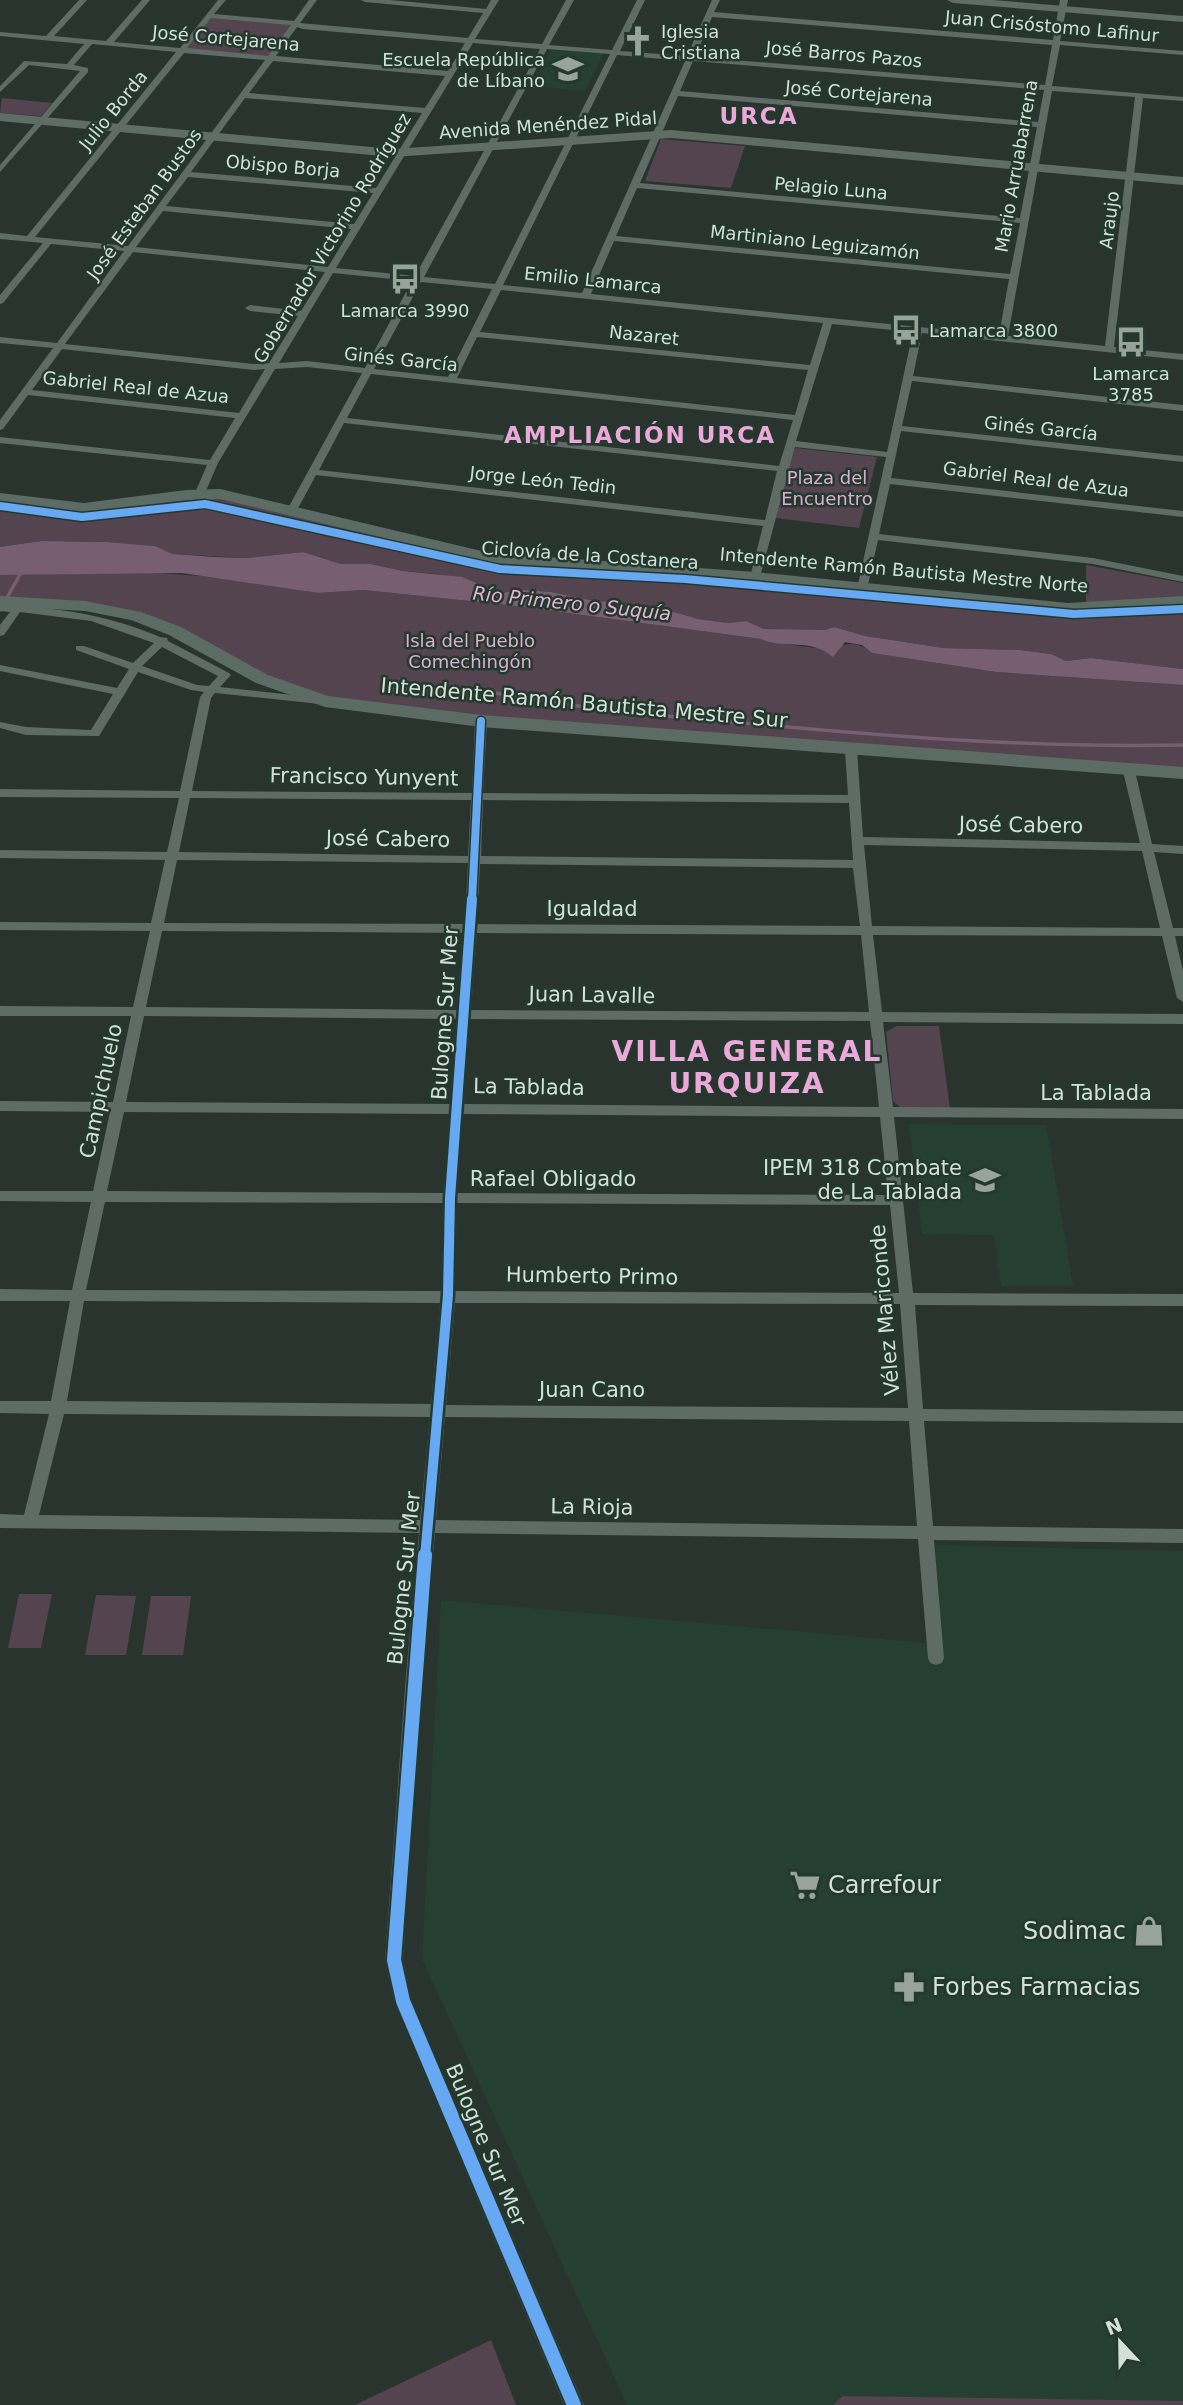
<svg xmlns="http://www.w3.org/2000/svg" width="1183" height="2405" font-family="'DejaVu Sans',sans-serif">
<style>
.built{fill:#253f32}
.green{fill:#544450}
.water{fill:#775e70}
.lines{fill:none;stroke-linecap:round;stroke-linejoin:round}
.stream{stroke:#775e70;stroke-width:3.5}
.street{fill:#5f6b65;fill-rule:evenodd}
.secondary{fill:#5f6d65;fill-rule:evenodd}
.primary{fill:#5c6b64;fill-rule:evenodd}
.cycleway-far2-casing{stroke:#24392e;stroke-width:11}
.cycleway-far1-casing{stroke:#24392e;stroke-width:15}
.cycleway-casing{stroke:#24392e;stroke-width:18}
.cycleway-far2{stroke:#66a8f1;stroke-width:8}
.cycleway-far1{stroke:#66a8f1;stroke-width:10}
.cycleway{stroke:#66a8f1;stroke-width:14}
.labels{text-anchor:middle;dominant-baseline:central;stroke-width:5;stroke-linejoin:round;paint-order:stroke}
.far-street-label{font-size:18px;fill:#d3dfd8;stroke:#24392e}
.far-poi-label{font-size:18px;fill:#d3dfd8;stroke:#24392e;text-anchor:start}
.far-park-label{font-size:18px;fill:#dfacd1;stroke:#24392e}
.far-water-label{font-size:19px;font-style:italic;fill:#e5b2d7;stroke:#24392e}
.street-label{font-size:21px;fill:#d3dfd8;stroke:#24392e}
.poi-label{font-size:21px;fill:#d3dfd8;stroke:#24392e;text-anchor:end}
.far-district-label{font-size:23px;font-weight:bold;letter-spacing:2px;fill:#eba8d9;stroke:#24392e}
.near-poi-label{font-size:24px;fill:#d3dfd8;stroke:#24392e;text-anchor:start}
.district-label{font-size:28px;font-weight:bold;letter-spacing:2px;fill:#eba8d9;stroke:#24392e}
</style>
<rect width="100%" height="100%" fill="#29342e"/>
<g class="built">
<polygon points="552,48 604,53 585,91 532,86"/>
<polygon points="909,1124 1046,1125 1073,1286 1001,1286 994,1235 922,1234"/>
<polygon points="936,1545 1183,1551 1183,2405 627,2405 422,1959 441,1600 928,1643"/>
</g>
<g class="green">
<polygon points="209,16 295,24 271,57 182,49"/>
<polygon points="2,98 52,103 41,116 0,113"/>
<polygon points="661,139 745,146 731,188 645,181"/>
<polygon points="795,448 877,457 859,528 775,518"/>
<polygon points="200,493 482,556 1052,607 1183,601 1183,669 1091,658 1066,661 1051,654 1019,650 944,648 865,636 834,627 825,630 794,631 764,629 746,621 728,623 698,619 667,610 647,610 619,602 595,601 551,592 524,590 500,593 438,574 403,571 371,564 341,564 303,552 247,558 173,554 155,546 107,542 41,541 0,547 0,498 75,508"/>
<polygon points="1086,565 1183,583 1183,597 1086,604"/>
<path d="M140 572 217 577 318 593 364 590 516 606 761 639C767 642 819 649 826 648 846 645 855 639 872 653L996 672 1183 685V773L481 721 325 701 135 616 0 601V575Z"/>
<polygon points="897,1026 939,1026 950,1109 902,1109 893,1101 886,1032"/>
<polygon points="19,1594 52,1594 41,1648 8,1648"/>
<polygon points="96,1595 136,1596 126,1655 85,1655"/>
<polygon points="151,1596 191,1596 183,1655 142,1655"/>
<polygon points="491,2340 516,2405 355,2405"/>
<polygon points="843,2396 1183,2401 1183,2405 833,2405"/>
</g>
<path class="water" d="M41 541 107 542 155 546 173 554 215 557 247 558 303 552 341 564H371L403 571 462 577 500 593 524 590 551 592 595 601 619 602 647 610H667L698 619 728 623 746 621 764 629 825 630 834 627 865 636 944 648 1019 650 1051 654 1066 661 1091 658 1183 669V685L996 672 872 653 862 645 845 642 833 657C810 637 785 650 761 639L516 606 364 590 318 593 182 573 0 575V547Z"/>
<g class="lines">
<g class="stream">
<polyline points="0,610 22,571"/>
<path d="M387 690C462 680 547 704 623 712 809 729 996 749 1183 745"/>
</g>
<g class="street">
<path d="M79 0H87L54 36 106 41 142 0H150L114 42 180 48 218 0H226L214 14 294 21 309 0H317L300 23 468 38 483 13 365 2 361 0H390L486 9 491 0H499L475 39 542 44 566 0H574L549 45 612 50 637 0H645L620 51 687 56 712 0H720L714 12 1053 40 1060 0H1068L1060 41 1183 51V55L1060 45 1052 86 1183 97V101L1143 98 1114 347 1183 354V360L922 333 913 376 1183 405V411L912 381 902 426 1183 456V462L901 431 891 478 1183 511V517L890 484 879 534 1093 558 1183 576V582L1093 564 878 540 867 589 862 592 858 591 857 589 886 457 795 447 760 577 755 580 750 577 763 526 316 475 296 512H288L287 510 362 373 307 367 275 369 218 463 205 493 200 496 195 493 207 465 0 443V437L210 460 235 418 28 395 3 429 0 430V420L53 348 0 343V337L57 343 124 251 51 244 3 303 0 304V295L43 243 0 239V233L27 236 176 52 92 44 74 65 88 68V72L0 172V165L80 71 29 65 0 92V86L24 61 67 64 84 44 0 36V32L46 36ZM712 17 1052 45 1045 85 695 57ZM211 18 290 25H291L268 56 187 48ZM297 27 303 29 465 43 448 71 276 56ZM473 43 540 49 415 276 336 268ZM547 49 610 54 495 284 424 277ZM184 53 265 60 128 246 35 237ZM617 55 685 61 582 293 503 285ZM273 61 445 76 425 108 249 93ZM693 61 1044 90 1038 122 680 91ZM1052 91 1135 97 1105 346 1008 336ZM678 96 1037 127 1020 218 640 183ZM245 98 422 113 376 188 191 172ZM188 177 373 193 354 224 166 206ZM637 188 1020 223 1010 274 616 236ZM163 211 351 229 328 267 136 247ZM614 241 1009 279 999 335 591 294ZM133 252 325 272 301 311 250 305 245 308 250 311 298 316 269 363 254 364 65 344ZM333 273 412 281 365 368 307 361 279 363ZM421 282 492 289 448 377 374 369ZM501 290 823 323 810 365 480 332ZM832 324 913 332 887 452 796 441ZM477 337 808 370 795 415 457 378ZM62 349 254 370 265 369 239 413 32 390ZM371 374 793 420 779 466 347 418ZM344 423 777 471 765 520 319 470Z"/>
<path d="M0 605C56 607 109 615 160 637L167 638 168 641 229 673 231 675 220 687 320 698 326 701 320 704 215 693 211 698 192 791 472 793 475 721 481 718 487 721 483 793 848 795 845 750 851 746 857 750 863 837 1140 843 1123 771 1129 767 1135 771 1152 844 1183 846V854L1154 852 1173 928H1183V936H1175L1183 971V1002L1177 998 1162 936 873 935 882 1012 1183 1014V1024L883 1022 893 1107 1183 1109V1119L894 1117 913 1293 1183 1294V1306L915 1305 923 1409 1183 1411V1423L924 1421 933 1526 1183 1529V1543L934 1540 944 1658 942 1663 936 1665 930 1663 928 1658 918 1539 435 1533 422 1675 403 1960 412 2001 584 2405H564L394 2001 385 1960 406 1675 419 1533 0 1528V1514L24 1515 49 1414 0 1413V1401H51L70 1301H0V1289L72 1290 91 1202 0 1201V1191H93L110 1112 0 1111V1101L113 1102 131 1016H0V1006L133 1007 150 931 0 930V922L151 923 165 860 0 858V850L167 852 179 798 0 797V789L180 791 200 697 204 692 191 690 138 672 99 736 26 735 0 728V722L26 727 91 730 113 694 0 671V665L117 688 129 669 76 650V646H84L133 663 154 643 91 621 20 612 4 635 0 636V625L10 612 0 611ZM162 647 218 676 209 686 197 685 142 666ZM190 798 471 800 468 856 179 852ZM483 800 849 803 853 860 481 856ZM864 845 1142 851 1160 928 872 926ZM177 860 468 863 465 924 164 923ZM480 864 853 868 860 926 477 924ZM162 931 464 933 458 1010 146 1007ZM477 933 861 935 869 1012 471 1010ZM144 1016 457 1019 451 1104 126 1102ZM470 1019 870 1021 879 1107 464 1104ZM124 1112 450 1114 443 1193 107 1191ZM463 1114 880 1117 888 1195 457 1193ZM105 1202 443 1203 441 1291 86 1290ZM457 1203 890 1205 899 1293 455 1291ZM84 1301 440 1303 431 1404 67 1401ZM455 1303 900 1304 908 1408 446 1405ZM64 1414 430 1417 420 1520 39 1515ZM445 1417 909 1421 917 1526 436 1520Z"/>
</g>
<g class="secondary">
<polygon points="947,0 993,0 1183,16 1183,22 953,3"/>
<polygon points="0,113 393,149 671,130 1183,177 1183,185 671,138 393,157 0,121"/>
</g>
<g class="primary">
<polygon points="220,489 490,553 755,572 1068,603 1183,596 1183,606 1068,613 755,582 490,563 220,499 186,500 84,513 0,503 0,493 84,503 186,490"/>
<polygon points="0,596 85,601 141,612 181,627 268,675 328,696 481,715 1183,767 1183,779 481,727 325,707 256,683 169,635 131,620 85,611 0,606"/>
</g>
<g class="cycleway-far2-casing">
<g id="cycleway-far2">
<polyline points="0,506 82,517 205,504 500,569 685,579 1074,614 1183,609"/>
<polyline points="472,901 481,721"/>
</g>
</g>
<g class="cycleway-far1-casing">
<polyline id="cycleway-far1" points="425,1557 448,1295 450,1198 472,899"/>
</g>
<g class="cycleway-casing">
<polyline id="cycleway" points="425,1555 394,1960 403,2001 574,2405"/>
</g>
<use href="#cycleway-far2" class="cycleway-far2"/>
<use href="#cycleway-far1" class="cycleway-far1"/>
<use href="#cycleway" class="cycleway"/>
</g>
<defs>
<g id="church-bare" transform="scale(2.415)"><path d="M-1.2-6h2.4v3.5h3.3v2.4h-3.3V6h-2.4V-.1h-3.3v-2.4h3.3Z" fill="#98a39c" stroke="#24392e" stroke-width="2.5" paint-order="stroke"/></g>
<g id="school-bare" transform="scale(2.415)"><path d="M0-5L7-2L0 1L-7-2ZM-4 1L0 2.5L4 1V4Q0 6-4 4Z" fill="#98a39c" stroke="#24392e" stroke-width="2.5" paint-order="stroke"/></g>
<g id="bus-bare" transform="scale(2.415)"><path d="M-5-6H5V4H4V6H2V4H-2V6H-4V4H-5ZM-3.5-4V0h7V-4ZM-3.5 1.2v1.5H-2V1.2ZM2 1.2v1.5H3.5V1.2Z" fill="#98a39c" stroke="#24392e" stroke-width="2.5" paint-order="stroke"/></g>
<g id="supermarket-bare" transform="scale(2.415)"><path d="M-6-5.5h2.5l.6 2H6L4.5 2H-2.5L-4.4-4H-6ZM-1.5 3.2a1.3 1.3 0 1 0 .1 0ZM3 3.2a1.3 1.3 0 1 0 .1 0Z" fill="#98a39c" stroke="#24392e" stroke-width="2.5" paint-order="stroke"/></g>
<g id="shop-bare" transform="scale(2.415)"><path d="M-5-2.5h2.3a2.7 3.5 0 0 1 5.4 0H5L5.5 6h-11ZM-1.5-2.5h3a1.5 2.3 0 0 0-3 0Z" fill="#98a39c" stroke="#24392e" stroke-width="2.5" paint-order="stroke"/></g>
<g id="pharmacy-bare" transform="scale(2.415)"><path d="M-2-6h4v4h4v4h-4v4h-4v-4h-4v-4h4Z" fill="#98a39c" stroke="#24392e" stroke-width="2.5" paint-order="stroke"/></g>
</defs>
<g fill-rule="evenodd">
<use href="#church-bare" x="638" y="41"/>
<use href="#school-bare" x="568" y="69"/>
<use href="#bus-bare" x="405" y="279"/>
<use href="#bus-bare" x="906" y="330"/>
<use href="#bus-bare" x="1131" y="342"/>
<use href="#school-bare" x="985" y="1180"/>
<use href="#supermarket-bare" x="805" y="1885"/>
<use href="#shop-bare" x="1149" y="1931"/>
<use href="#pharmacy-bare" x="909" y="1987"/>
</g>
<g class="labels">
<g class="far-street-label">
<text transform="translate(1052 26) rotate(5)">Juan Crisóstomo Lafinur</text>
<text transform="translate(226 38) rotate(5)">José Cortejarena</text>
<text transform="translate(844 54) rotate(5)">José Barros Pazos</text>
<text transform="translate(859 93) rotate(5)">José Cortejarena</text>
<text transform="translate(113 110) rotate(-51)">Julio Borda</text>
<text transform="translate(548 125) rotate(-4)">Avenida Menéndez Pidal</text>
<text transform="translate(283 166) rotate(5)">Obispo Borja</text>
<text transform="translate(1016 166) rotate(-80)">Mario Arruabarrena</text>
<text transform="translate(831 188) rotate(5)">Pelagio Luna</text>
<text transform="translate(144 204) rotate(-54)">José Esteban Bustos</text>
<text transform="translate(1109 220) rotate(-83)">Araujo</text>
<text transform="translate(332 238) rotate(-59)">Gobernador Victorino Rodríguez</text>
<text transform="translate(815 242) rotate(6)">Martiniano Leguizamón</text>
<text transform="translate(593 280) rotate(6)">Emilio Lamarca</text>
<text transform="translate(644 335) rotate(6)">Nazaret</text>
<text transform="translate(401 359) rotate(6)">Ginés García</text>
<text transform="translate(136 387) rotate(6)">Gabriel Real de Azua</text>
<text transform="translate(1041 428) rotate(6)">Ginés García</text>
<text transform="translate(1036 479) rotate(7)">Gabriel Real de Azua</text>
<text transform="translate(543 480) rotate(6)">Jorge León Tedin</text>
<text transform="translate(590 555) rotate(4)">Ciclovía de la Costanera</text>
<text transform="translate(904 570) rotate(5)">Intendente Ramón Bautista Mestre Norte</text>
</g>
<g class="far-poi-label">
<text x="661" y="31">Iglesia<tspan x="661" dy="21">Cristiana</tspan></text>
<text x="545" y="59" text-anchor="end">Escuela República<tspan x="545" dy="21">de Líbano</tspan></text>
<text x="405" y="310" text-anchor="middle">Lamarca 3990</text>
<text x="929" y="330">Lamarca 3800</text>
<text x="1131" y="373" text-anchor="middle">Lamarca<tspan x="1131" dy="21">3785</tspan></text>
</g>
<g class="far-park-label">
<text x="827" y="477">Plaza del<tspan x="827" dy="21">Encuentro</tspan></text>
<text x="470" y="640">Isla del Pueblo<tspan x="470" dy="21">Comechingón</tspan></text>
</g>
<g class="far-water-label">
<text transform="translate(572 603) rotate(6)">Río Primero o Suquía</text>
</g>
<g class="street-label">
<text transform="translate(584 703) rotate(5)">Intendente Ramón Bautista Mestre Sur</text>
<text transform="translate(364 777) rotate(1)">Francisco Yunyent</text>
<text transform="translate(1021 825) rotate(1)">José Cabero</text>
<text transform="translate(388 839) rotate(1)">José Cabero</text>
<text x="592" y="909">Igualdad</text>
<text transform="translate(592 995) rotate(1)">Juan Lavalle</text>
<text transform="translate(445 1013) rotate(-86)">Bulogne Sur Mer</text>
<text transform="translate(529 1087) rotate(1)">La Tablada</text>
<text transform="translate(101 1091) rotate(-78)">Campichuelo</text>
<text x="1096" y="1093">La Tablada</text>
<text x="553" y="1179">Rafael Obligado</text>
<text transform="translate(592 1276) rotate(1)">Humberto Primo</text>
<text transform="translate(885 1310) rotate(-95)">Vélez Mariconde</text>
<text x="592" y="1390">Juan Cano</text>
<text transform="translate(592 1507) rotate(1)">La Rioja</text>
<text transform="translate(404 1578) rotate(-84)">Bulogne Sur Mer</text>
<text transform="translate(486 2145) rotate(67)">Bulogne Sur Mer</text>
</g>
<g class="poi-label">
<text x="962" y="1168">IPEM 318 Combate<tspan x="962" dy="24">de La Tablada</tspan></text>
</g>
<g class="far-district-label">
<text x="759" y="116">URCA</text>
<text x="640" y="435">AMPLIACIÓN URCA</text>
</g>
<g class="near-poi-label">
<text x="828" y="1885">Carrefour</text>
<text x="1126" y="1931" text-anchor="end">Sodimac</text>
<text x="932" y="1987">Forbes Farmacias</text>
</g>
<g class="district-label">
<text x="747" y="1051">VILLA GENERAL<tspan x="747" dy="32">URQUIZA</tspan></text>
</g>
</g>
<g transform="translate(1120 2342) rotate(338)" stroke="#24392e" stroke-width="5" paint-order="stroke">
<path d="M0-5L12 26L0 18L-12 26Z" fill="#d3dfd8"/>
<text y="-10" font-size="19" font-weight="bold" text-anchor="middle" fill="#d3dfd8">N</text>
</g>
</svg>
